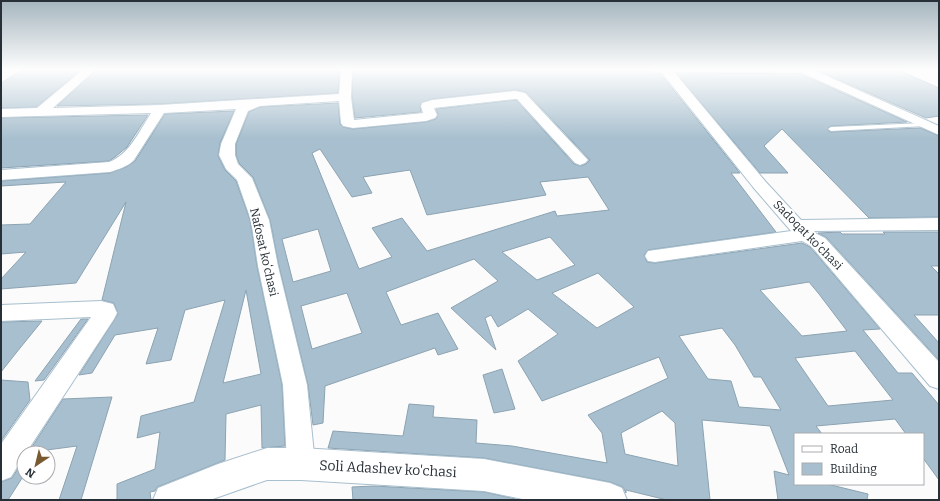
<svg xmlns="http://www.w3.org/2000/svg" width="940" height="501" font-family="Bitter,serif">
<style>
.building{fill:#a7bfce;stroke:#8ca3b2;fill-rule:evenodd}
.lines{fill:none;stroke-linecap:round;stroke-linejoin:round}
.lane-casing{stroke:#a8bfce;stroke-width:2}
.street-casing{stroke:#a8bfce;stroke-width:2}
.secondary-casing{stroke:#a8bfce;stroke-width:2}
.lane{fill:#fff;fill-rule:evenodd}
.street{fill:#fff;fill-rule:evenodd}
.secondary{fill:#fff;fill-rule:evenodd}
.labels{text-anchor:middle;dominant-baseline:central;stroke-width:4;stroke-linejoin:round;paint-order:stroke}
.street-label{font-size:12px;fill:#273036;stroke:#fff}
.near-street-label{font-size:14px;fill:#273036;stroke:#fff}
</style>
<rect width="100%" height="100%" fill="#fbfbfb"/>
<g class="building">
<polygon points="23,69 82,69 36,107 1,108 1,83"/>
<polygon points="97,69 340,69 338,93 160,104 57,106"/>
<path d="M353 69H651L654 73H660L740 173H731L776 232 648 250 644 255 647 262 655 263 802 243 810 247 880 329 863 330 898 373H912L939 405V480L923 458V434H906L895 419 816 426 822 434H795V484H827L868 494 867 500H778L774 471 789 475 770 426 702 420 710 500H667L626 490V493L623 487 610 482 484 458 328 448 333 431 403 436 409 404 434 406 433 417 477 420 476 443 512 446 607 463 602 433 588 415 668 378 659 357 542 401 518 361 558 334 528 309 498 327 491 315 485 318 496 350 451 308 498 281 474 259 386 292 401 325 438 313 458 349 438 355 435 348 325 386 323 423 313 425 308 385 279 266 270 220 253 177 239 163 236 155V144L249 112 260 107 338 103 340 124 343 127 353 129 426 122 436 119 438 114 436 109 516 100 574 164 581 166 586 164 590 160 526 92 515 90 432 99 421 103 420 106 421 112 355 118 352 97ZM320 149 352 197 372 193 363 177 410 170 427 215 546 195 540 182 588 177 609 210 557 216 555 211 427 251 402 218 372 228 392 257 359 269 312 153ZM318 229 331 271 293 282 282 239ZM550 237 575 265 537 280 502 252ZM598 273 634 307 597 328 552 293ZM809 282 819 294 847 331 802 336 760 290ZM347 293 362 333 312 349 301 306ZM722 328 735 345 754 377H761L781 410 739 407 731 381 708 379 679 336ZM855 351 893 400 828 406 795 358ZM662 411 675 423 678 466 625 454 621 433Z"/>
<polygon points="814,69 896,69 939,88 939,116 926,118"/>
<polygon points="798,73 907,122 831,126 827,129 830,132 920,128 939,136 939,217 869,218 782,129 764,146 788,173 760,173 677,74"/>
<path d="M234 111 220 143 218 156 225 170 236 181 250 220 257 266 282 385 285 446 262 448 261 405 226 414 225 460 157 487 155 491 150 492 151 500H117V484L155 469 160 432 137 438 141 416 194 402 225 300 185 310 171 360 146 364 158 328 115 335 92 373 79 375 118 314 114 303 102 300 126 202 76 283 1 289V279L26 252 1 254V225L30 224 66 182 1 186V181L110 173 126 167 135 161 165 114ZM246 290 261 374 223 383Z"/>
<polygon points="148,115 127,147 115,157 109,161 1,168 1,118"/>
<polygon points="840,232 842,234 885,234 883,232 939,232 939,266 931,266 939,274 939,315 914,315 939,343 939,360 826,237 818,233"/>
<polygon points="81,319 88,319 44,380 35,381"/>
<polygon points="42,321 16,353 1,372 1,322"/>
<polygon points="502,369 515,409 494,413 483,375"/>
<polygon points="1,380 28,382 30,400 1,441"/>
<polygon points="112,397 81,500 59,500 77,446 39,451 38,453 28,453 63,399"/>
<polygon points="24,459 24,475 8,500 1,500 1,482 12,478"/>
<polygon points="374,486 484,492 520,500 353,500 352,487"/>
</g>
<g class="lines">
<g class="lane-casing">
<polygon id="lane" points="924,123 927,125 926,126 831,131 828,129 831,127"/>
</g>
<g class="street-casing">
<g id="street">
<path d="M84 69H96L53 108 160 105 339 94 341 69H352L351 97 354 120 423 113 421 106 422 103 432 100 515 91 525 93 588 160 585 163 580 165 575 163 517 99H515L434 108 437 115 435 118 426 121 353 128 343 126 341 123 339 101 260 106 248 111 235 144V155L238 164 252 178 269 220 278 266 307 385 315 464 311 474 301 477 291 474 287 464 283 385 258 266 251 220 237 180 226 169 219 155 221 144 236 109 164 113 134 160C127 167 119 169 110 172L1 180V170L109 162C129 155 140 130 151 113L1 117V109L37 108Z"/>
<polygon points="659,69 773,69 772,71 768,72 674,72 765,181 801,220 939,218 939,230 811,231 825,238 939,362 939,389 930,386 811,246 802,241 655,262 648,261 645,256 648,251 655,250 791,231 753,187"/>
<polygon points="796,69 811,69 939,126 939,135 798,71"/>
<polygon points="101,301 113,304 117,313 114,319 26,453 24,453 24,456 11,477 1,481 1,444 91,317 1,321 1,305"/>
</g>
</g>
<g class="secondary-casing">
<polygon id="secondary" points="267,448 301,448 484,459 610,483 622,488 627,500 527,500 484,491 301,480 267,480 210,500 153,500 158,488 218,464"/>
</g>
<use href="#lane" class="lane"/>
<use href="#street" class="street"/>
<use href="#secondary" class="secondary"/>
</g>
<linearGradient id="sky" x2="0" y2="1"><stop stop-color="#a5b5be"/><stop offset="0.5" stop-color="#fdfdfd"/><stop offset="1" stop-color="#fdfdfd" stop-opacity="0"/></linearGradient>
<rect width="940" height="139" fill="url(#sky)"/>
<g class="labels">
<g class="street-label">
<text transform="translate(808 235) rotate(45)">Sadoqat koʻchasi</text>
<text transform="translate(264 252) rotate(77)">Nafosat koʻchasi</text>
</g>
<g class="near-street-label">
<text transform="translate(388 469) rotate(3)">Soli Adashev ko'chasi</text>
</g>
</g>
<rect width="940" height="501" fill="none" stroke="#273036" stroke-width="4"/>
<rect x="794" y="433" width="130" height="52" fill="#ffffff" stroke="#a9acaf"/>
<rect x="802" y="446" width="20" height="6" fill="#ffffff" stroke="#a9acaf"/>
<text x="830" y="453" font-size="12" fill="#273036">Road</text>
<rect x="802" y="463" width="20" height="12" fill="#a7bfce" stroke="#a9acaf"/>
<text x="830" y="473" font-size="12" fill="#273036">Building</text>
<g transform="translate(36 465) rotate(215)"><circle r="19" fill="#ffffff" stroke="#a9acaf"/>
<path d="M0-3L7 15L0 10L-7 15Z" fill="#79592f"/>
<text y="-6" font-size="11" font-weight="bold" text-anchor="middle" fill="#273036">N</text>
</g>
</svg>
